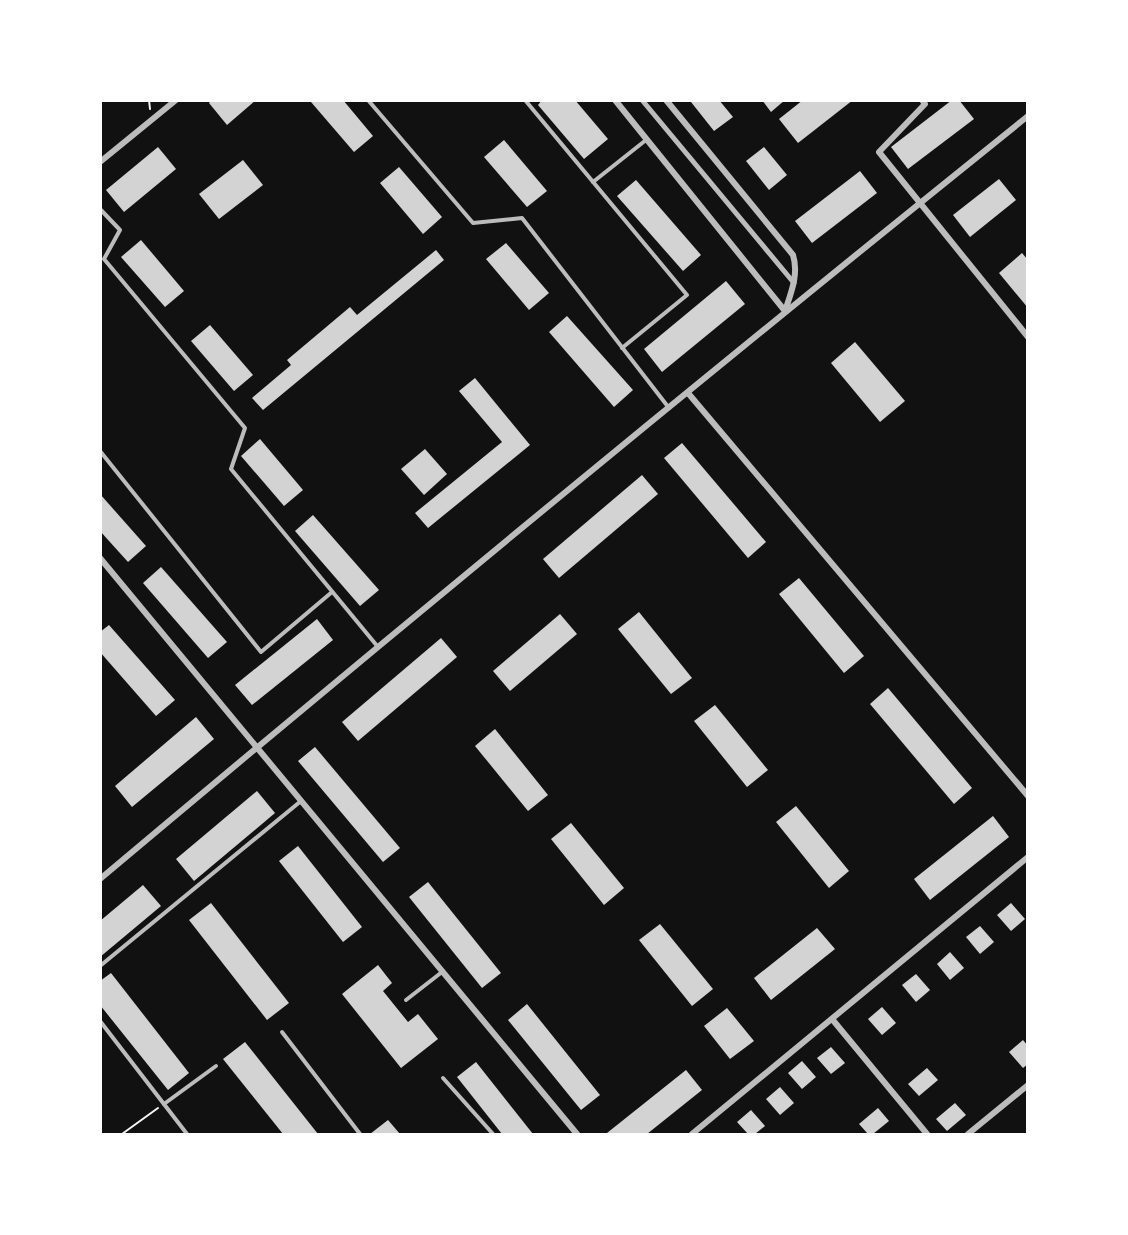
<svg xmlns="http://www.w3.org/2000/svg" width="1128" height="1235" font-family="'Golos Text',sans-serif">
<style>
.building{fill:#d3d3d3}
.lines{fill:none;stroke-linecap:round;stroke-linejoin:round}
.path{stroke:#f5f5f5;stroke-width:2}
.service{stroke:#bcbcbc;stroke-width:4}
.pedestrian{stroke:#bcbcbc;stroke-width:5}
.minor{stroke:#bcbcbc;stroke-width:6}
</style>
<rect width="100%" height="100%" fill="#111"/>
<g class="building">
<polygon points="211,100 256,100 227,125 209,103"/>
<polygon points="312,100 343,100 373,136 354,152 311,102"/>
<polygon points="542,100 575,100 608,139 584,159 538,105"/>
<polygon points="693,100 719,100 733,117 714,131 691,102"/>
<polygon points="762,100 785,100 771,112"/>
<polygon points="803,100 853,100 798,143 779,119"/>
<polygon points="952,100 959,100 974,119 908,169 891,147"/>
<polygon points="504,140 547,191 527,207 484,157"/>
<polygon points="158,147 176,169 124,212 106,190"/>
<polygon points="764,147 787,175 769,190 746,161"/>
<polygon points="243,160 263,185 219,219 199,194"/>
<polygon points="399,167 442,217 423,234 380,183"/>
<polygon points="860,171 877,193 812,243 795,221"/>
<polygon points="999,179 1016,200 970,237 953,215"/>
<polygon points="636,180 701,255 683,271 617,196"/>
<polygon points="141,240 184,291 165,307 121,257"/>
<polygon points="506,243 549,293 529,310 486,259"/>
<polygon points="436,250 444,260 263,410 252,398 291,365 287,360 350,307 357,315"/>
<polygon points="1022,253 1028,260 1028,308 999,273"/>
<polygon points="726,281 745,304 662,372 644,349"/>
<polygon points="567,316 633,390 614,407 549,332"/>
<polygon points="210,325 253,375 234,391 191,341"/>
<polygon points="855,342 905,401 880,422 831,363"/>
<polygon points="475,378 530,445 428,528 415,513 502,442 459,391"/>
<polygon points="260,439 303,490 284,506 241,456"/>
<polygon points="682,443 766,542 748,558 664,458"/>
<polygon points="425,449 447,474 424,495 401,469"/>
<polygon points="642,475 658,494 559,578 543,559"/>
<polygon points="100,494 146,546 128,562 100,531"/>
<polygon points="313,515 379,590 360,606 295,531"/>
<polygon points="161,567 227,642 208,658 143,583"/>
<polygon points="799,578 864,656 844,673 779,594"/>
<polygon points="639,612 692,678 671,694 618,629"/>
<polygon points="560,614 577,634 510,691 493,671"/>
<polygon points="317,619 333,640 252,705 235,685"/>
<polygon points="109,625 175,700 156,716 100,652 100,632"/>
<polygon points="441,638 457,657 358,741 342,722"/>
<polygon points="888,688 972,788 954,804 870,704"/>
<polygon points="715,705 768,770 747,787 694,721"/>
<polygon points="196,717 214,739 132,807 115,786"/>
<polygon points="495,729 548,795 528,811 475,746"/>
<polygon points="315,747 400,848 383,862 298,761"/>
<polygon points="257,791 275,813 194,881 176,859"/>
<polygon points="796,806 849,871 829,888 776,822"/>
<polygon points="993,816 1009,837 930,900 914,879"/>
<polygon points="571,823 624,888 604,905 551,839"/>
<polygon points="298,846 362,927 343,942 279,861"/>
<polygon points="428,882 501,973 482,988 409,897"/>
<polygon points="143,885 161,906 100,957 100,921"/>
<polygon points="211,903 289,1003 267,1020 189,920"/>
<polygon points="1011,903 1025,919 1011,931 997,915"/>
<polygon points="660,924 713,989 692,1006 639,940"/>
<polygon points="980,926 994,942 980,954 966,937"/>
<polygon points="817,928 835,949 771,1000 754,978"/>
<polygon points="950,952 964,968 950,980 937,964"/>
<polygon points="378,965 392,983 383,991 408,1022 418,1014 438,1039 401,1068 342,994"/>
<polygon points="111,973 189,1073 168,1090 100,1005 100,981"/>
<polygon points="916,974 930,990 916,1002 902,985"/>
<polygon points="527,1004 600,1095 581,1110 508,1020"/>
<polygon points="882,1007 896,1023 882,1035 868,1019"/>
<polygon points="727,1008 754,1041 730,1059 704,1026"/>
<polygon points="1023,1040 1028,1046 1028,1064 1023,1068 1009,1052"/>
<polygon points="245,1042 318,1134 283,1134 223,1059"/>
<polygon points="831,1047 845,1063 831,1074 817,1058"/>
<polygon points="802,1061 816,1077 802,1089 788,1073"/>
<polygon points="476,1062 533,1134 502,1134 457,1077"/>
<polygon points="927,1068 938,1080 919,1096 908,1084"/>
<polygon points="686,1070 702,1090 647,1134 608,1134 607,1133"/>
<polygon points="780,1087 794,1103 780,1115 766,1099"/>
<polygon points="955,1103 966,1115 947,1131 936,1119"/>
<polygon points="878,1108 889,1121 873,1134 868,1134 859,1124"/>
<polygon points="751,1110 765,1126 755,1134 748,1134 737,1122"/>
<polygon points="388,1120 400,1134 370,1134"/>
</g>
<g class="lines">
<g class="path">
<polyline points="149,100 150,109"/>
<polyline points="122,1134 158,1108"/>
</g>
<g class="service">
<polyline points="368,100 473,223 522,218 669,408"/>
<polyline points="525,100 687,295 622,348"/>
<polyline points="593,182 646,140"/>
<polyline points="100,209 120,230 104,259 245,428 231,469 378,647"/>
<polyline points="100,451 261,652 332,592"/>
<polyline points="100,966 301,801"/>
<polyline points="406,1000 442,972"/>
<polyline points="100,1021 187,1134"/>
<polyline points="282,1032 360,1134"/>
<polyline points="443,1078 493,1134"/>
<polyline points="164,1104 216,1066"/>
</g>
<polyline class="pedestrian" points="642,100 794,283"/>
<g class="minor">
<polyline points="615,100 785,311"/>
<path d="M666 100 793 255C799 274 791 293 785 311"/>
<polyline points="922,100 925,104 879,152 1028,337"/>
<polyline points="100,162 176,100"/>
<polyline points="688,393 1028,796"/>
<polyline points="100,558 577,1134"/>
<path d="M100 879C407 621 716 367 1028 116"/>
<polyline points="832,1019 927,1134"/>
<polyline points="692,1134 1028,857"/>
<polyline points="968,1134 1028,1085"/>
</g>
</g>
<rect width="1128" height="1235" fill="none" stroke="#ffffff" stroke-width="204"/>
</svg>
